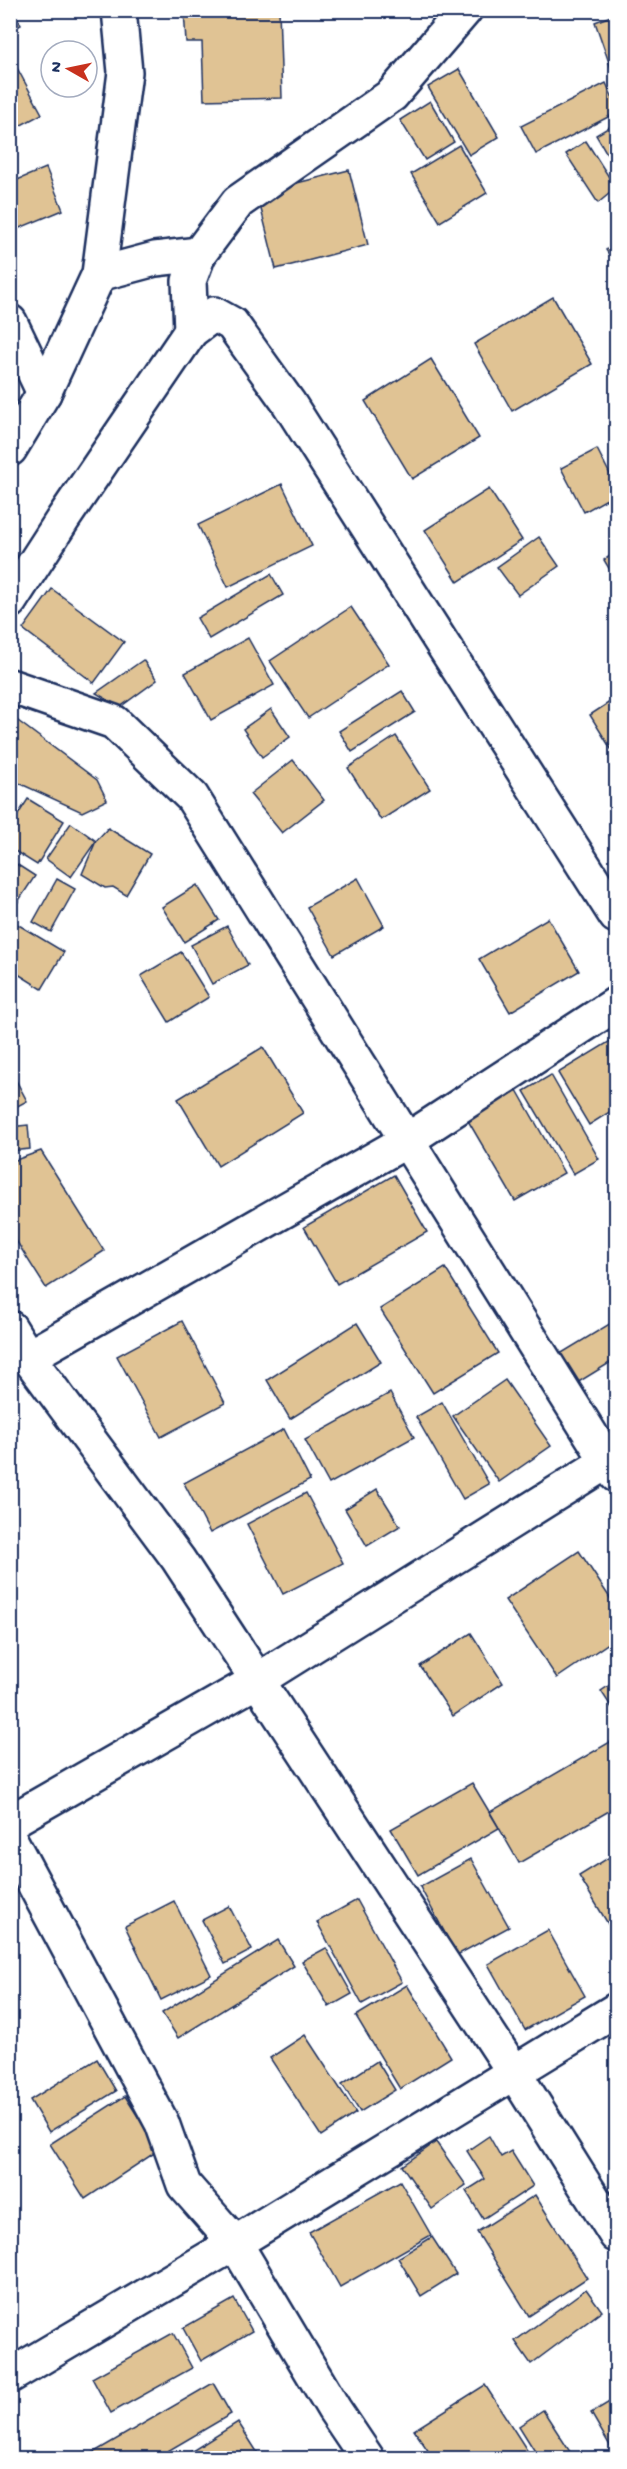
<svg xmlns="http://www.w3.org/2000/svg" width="627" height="2469" font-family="'Gochi Hand',sans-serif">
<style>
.building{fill:#e0c394;stroke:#1b2f5e;stroke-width:1.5}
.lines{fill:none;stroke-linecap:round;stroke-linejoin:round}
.minor-casing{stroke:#1b2f5e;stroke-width:38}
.minor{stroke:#fff;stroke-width:33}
</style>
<rect width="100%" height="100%" fill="#fff"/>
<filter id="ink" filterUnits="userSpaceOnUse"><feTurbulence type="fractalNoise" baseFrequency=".0167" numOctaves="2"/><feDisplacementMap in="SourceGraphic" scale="12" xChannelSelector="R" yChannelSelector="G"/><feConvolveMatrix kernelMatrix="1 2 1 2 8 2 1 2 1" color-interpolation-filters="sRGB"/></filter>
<g filter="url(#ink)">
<g class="building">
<polygon points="10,10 13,10 21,25 10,31"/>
<polygon points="184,10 279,10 282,98 204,100 202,42 186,42"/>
<polygon points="616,14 616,77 614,77 595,22"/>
<polygon points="10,55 42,114 10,131"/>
<polygon points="459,69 499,137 469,155 428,87"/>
<polygon points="606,83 616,105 616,113 536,154 521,126"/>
<polygon points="430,101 454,142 425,160 400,120"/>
<polygon points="616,123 616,169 596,135"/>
<polygon points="586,141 616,188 598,203 566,154"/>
<polygon points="459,145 487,193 440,222 411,174"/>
<polygon points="46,168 63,210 10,232 10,183"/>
<polygon points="349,170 368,245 276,269 257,193"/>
<polygon points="616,243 616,265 606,250"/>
<polygon points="553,297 592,364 512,411 474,344"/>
<polygon points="431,359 479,438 412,479 365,401"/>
<polygon points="597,449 616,486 616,494 584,512 561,468"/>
<polygon points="282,484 312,546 228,587 198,525"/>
<polygon points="489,489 522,540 458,582 425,530"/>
<polygon points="539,537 559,566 518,595 497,567"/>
<polygon points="616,552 616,580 604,560"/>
<polygon points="271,574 283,595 209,639 197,618"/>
<polygon points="52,589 124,642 94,683 23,629"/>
<polygon points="351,607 389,664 308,718 270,661"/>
<polygon points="248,638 274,685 211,720 185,673"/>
<polygon points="143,660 157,680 120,707 96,693"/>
<polygon points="402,691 415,712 352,752 339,731"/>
<polygon points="616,698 616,757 590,715"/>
<polygon points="271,709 290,737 262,757 243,729"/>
<polygon points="10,715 97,780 107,800 82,812 10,779"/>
<polygon points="396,736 430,789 381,820 348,768"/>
<polygon points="293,760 324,800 282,833 250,794"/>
<polygon points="28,799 64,821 37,865 10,848 10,827"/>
<polygon points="71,823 96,841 71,877 46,859"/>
<polygon points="108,828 150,854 126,895 113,887 105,888 82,874 96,841"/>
<polygon points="10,860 35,876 10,914"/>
<polygon points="358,878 384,926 334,955 307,907"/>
<polygon points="57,879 75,889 51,932 33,922"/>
<polygon points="197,885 219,920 184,942 162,907"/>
<polygon points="548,918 579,971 510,1012 479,959"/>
<polygon points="17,924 64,952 42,989 10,969 10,935"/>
<polygon points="227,926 248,965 212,984 191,945"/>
<polygon points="181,952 209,997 169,1022 141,976"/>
<polygon points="612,1040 616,1048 616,1108 589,1125 558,1073"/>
<polygon points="263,1047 303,1113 218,1166 178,1099"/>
<polygon points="10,1069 27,1101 10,1110"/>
<polygon points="551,1075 599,1159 573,1174 524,1091"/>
<polygon points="517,1090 564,1173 515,1201 467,1119"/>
<polygon points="28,1125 30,1149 10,1151 10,1127"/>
<polygon points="41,1151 104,1251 46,1288 10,1231 10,1162"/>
<polygon points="394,1175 427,1232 337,1284 304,1227"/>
<polygon points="445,1268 498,1353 433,1393 380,1309"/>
<polygon points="616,1320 616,1359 577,1383 560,1354"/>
<polygon points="182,1321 225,1403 161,1437 117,1356"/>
<polygon points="357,1323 381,1362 290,1419 267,1380"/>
<polygon points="505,1380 551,1446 499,1482 453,1416"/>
<polygon points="390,1393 414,1437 329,1484 305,1440"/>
<polygon points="442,1402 489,1484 463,1499 416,1417"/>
<polygon points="284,1429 310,1480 210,1533 184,1483"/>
<polygon points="377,1489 400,1526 367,1546 345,1509"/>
<polygon points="306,1493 343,1563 283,1594 247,1524"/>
<polygon points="579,1551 616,1607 616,1638 557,1678 505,1600"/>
<polygon points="471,1633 503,1683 453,1716 420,1666"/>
<polygon points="616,1681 616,1714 601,1691"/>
<polygon points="610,1742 616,1753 616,1807 519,1863 490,1812"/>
<polygon points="472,1783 499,1828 418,1875 391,1829"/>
<polygon points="616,1853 616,1937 579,1876"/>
<polygon points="471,1859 509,1927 457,1955 420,1887"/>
<polygon points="357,1900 402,1982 362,2004 317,1922"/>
<polygon points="174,1901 211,1975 161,2000 125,1926"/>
<polygon points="229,1906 252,1950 225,1964 202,1920"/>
<polygon points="548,1930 585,1996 525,2030 488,1964"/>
<polygon points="278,1940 294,1966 178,2038 162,2013"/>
<polygon points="326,1948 352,1994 329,2007 302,1961"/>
<polygon points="407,1985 451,2057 400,2089 356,2016"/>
<polygon points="305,2035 356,2113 321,2136 270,2058"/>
<polygon points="97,2059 116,2091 49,2132 30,2100"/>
<polygon points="377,2061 395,2090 360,2112 342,2084"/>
<polygon points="125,2096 159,2150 85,2199 50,2144"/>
<polygon points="489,2136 501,2157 511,2151 533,2186 483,2219 466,2191 485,2179 467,2151"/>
<polygon points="436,2142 466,2185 432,2209 402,2166"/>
<polygon points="400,2181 431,2235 340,2287 309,2232"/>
<polygon points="535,2195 587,2278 529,2316 477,2232"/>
<polygon points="432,2237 456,2274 421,2296 398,2258"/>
<polygon points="586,2289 602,2311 531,2364 515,2341"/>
<polygon points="234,2299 252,2331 201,2361 183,2328"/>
<polygon points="173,2333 192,2368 111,2413 92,2378"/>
<polygon points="213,2383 231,2414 156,2458 84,2458"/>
<polygon points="485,2385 532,2458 433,2458 414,2430"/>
<polygon points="616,2398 616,2456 591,2413"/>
<polygon points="543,2410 574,2458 539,2458 519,2426"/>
<polygon points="238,2422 261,2458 181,2458"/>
</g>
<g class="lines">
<g class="minor-casing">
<g id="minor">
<polyline points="199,254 238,202 392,95 465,10"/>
<polyline points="99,274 155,259 199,254 189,281 191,331"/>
<polyline points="10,322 44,393"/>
<polyline points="10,449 44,393 99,274 125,72 119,10"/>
<polyline points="10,601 63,519 191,331 214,314 232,324 288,402 616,916"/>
<polyline points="10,686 114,722 192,797 616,1475"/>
<polyline points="10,1328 28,1357 178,1559 514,2072 616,2235"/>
<polyline points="28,1357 406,1141 616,1004"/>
<polyline points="10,1822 258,1680 616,1456"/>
<polyline points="10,1839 162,2123 184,2185 235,2243 334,2409 367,2458"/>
<polyline points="10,2376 235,2243 616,2010"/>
</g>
</g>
<use href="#minor" class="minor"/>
</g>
</g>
<rect width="627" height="2469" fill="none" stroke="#fff" stroke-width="36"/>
<rect x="18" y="18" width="591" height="2433" fill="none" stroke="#1b2f5e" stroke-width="2" filter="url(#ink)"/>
<g transform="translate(69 69) rotate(279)"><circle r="28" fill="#ffffff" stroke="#a4acbf" stroke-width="1.5"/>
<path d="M0-4.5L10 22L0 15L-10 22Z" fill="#c8321e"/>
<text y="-9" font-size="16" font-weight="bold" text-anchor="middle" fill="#1b2f5e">N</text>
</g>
</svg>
